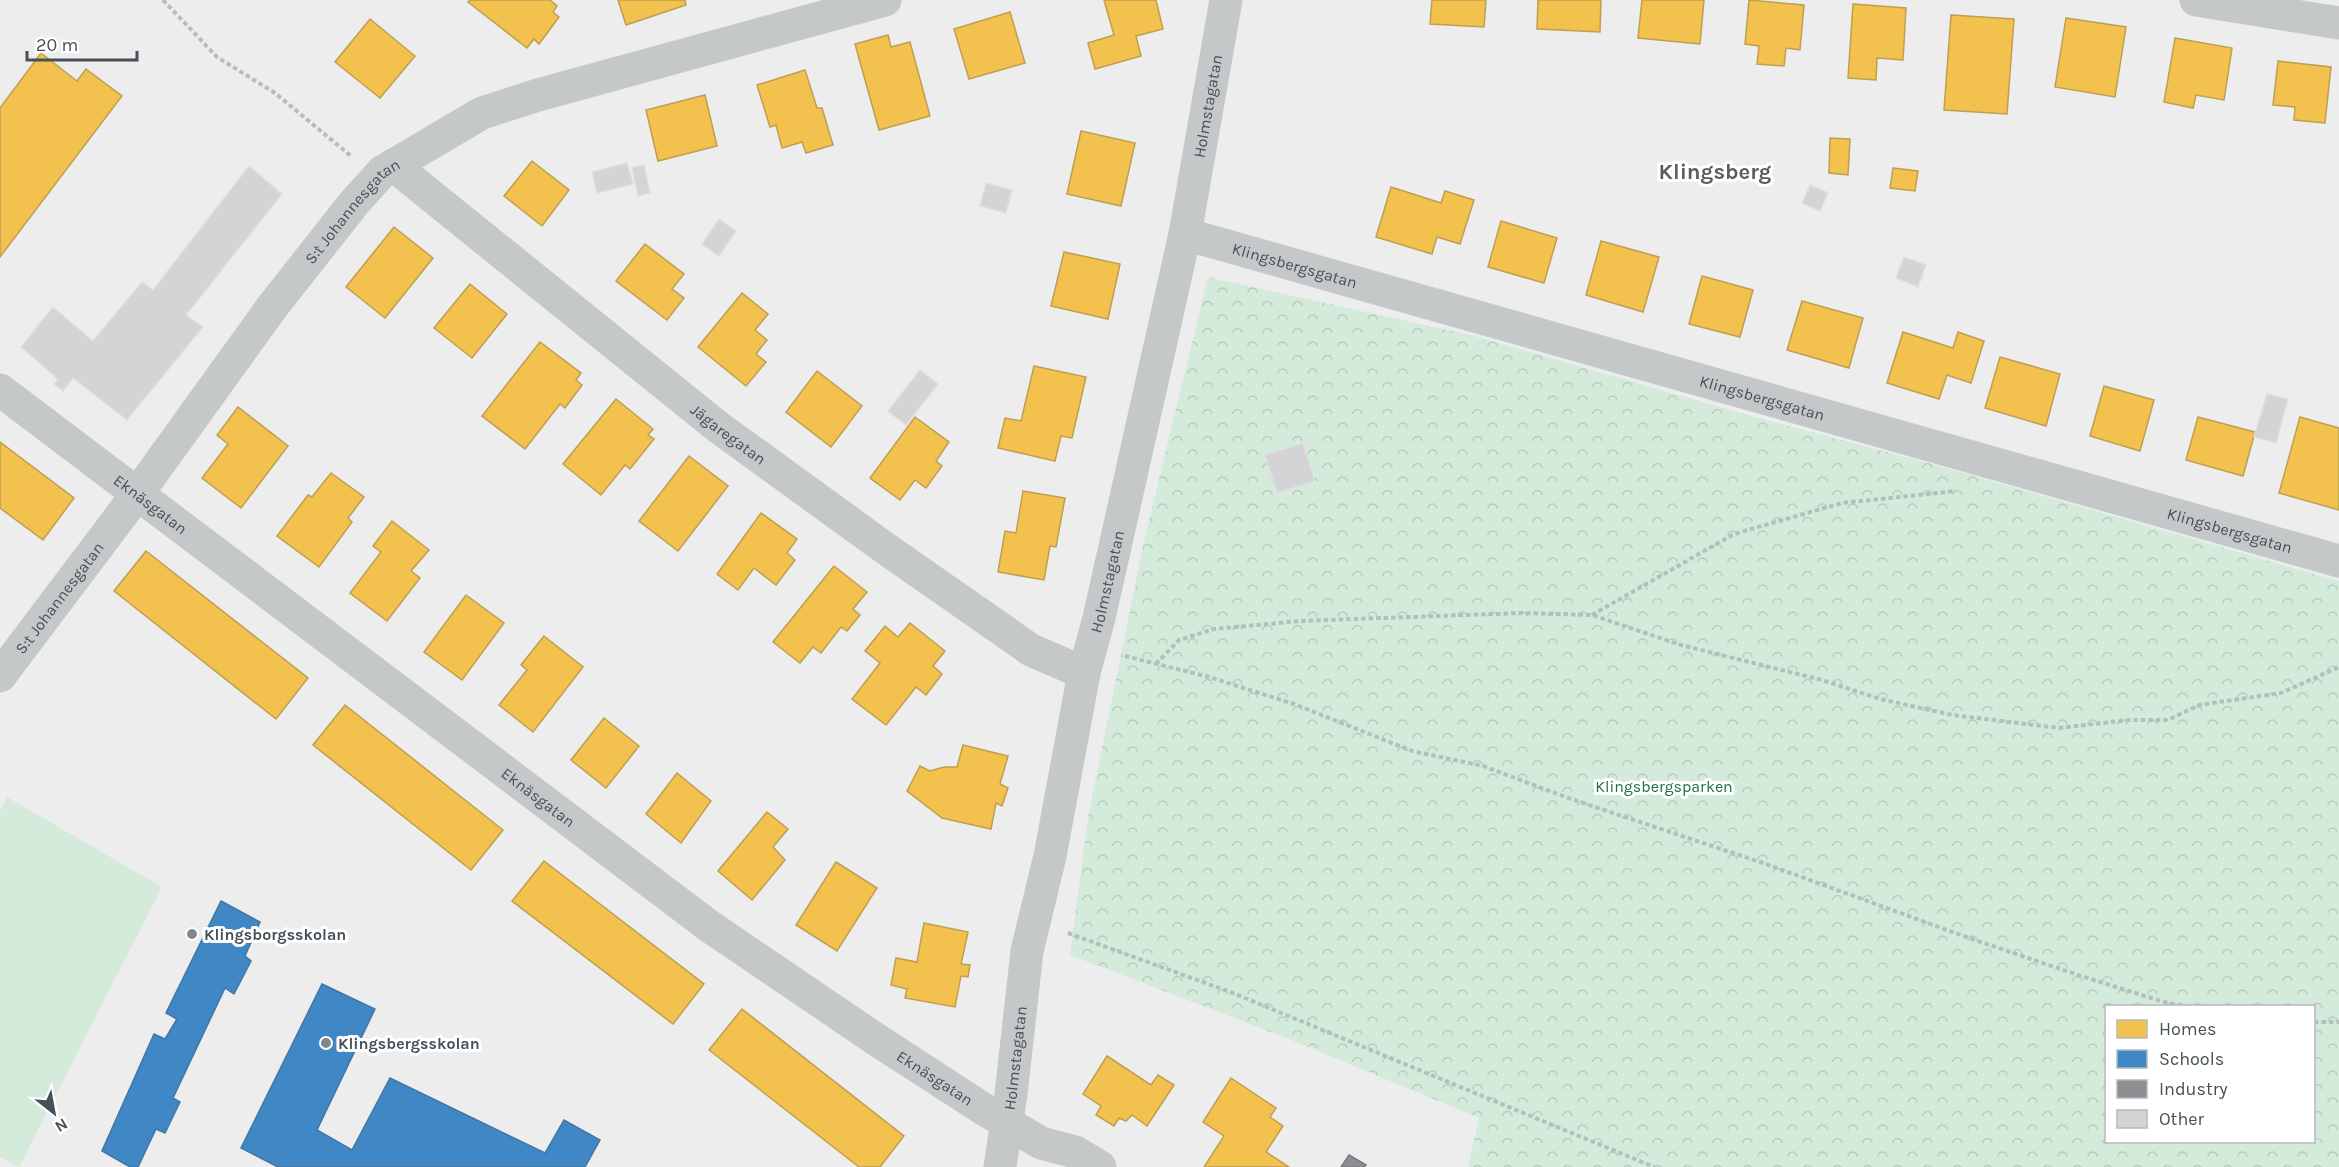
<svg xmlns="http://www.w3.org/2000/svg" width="2339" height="1167" font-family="Karla,sans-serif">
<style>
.grass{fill:#d4ebdb}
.park{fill:url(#park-crowns);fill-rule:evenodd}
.homes{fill:#f2c14e;stroke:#be9f51;stroke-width:1.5}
.schools{fill:#3f88c5;stroke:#4177a4;stroke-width:1.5}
.industry{fill:#8d8d92;stroke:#787b81;stroke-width:1.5}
.building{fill:#d4d4d6;stroke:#dfdfe0;stroke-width:1.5}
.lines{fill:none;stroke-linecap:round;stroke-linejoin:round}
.path{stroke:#b4bfbb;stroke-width:4;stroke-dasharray:4.5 3;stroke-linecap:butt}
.minor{stroke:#c5c8c9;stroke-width:33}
.poi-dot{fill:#81878c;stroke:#fff;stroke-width:2}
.labels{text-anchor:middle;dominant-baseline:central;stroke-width:6;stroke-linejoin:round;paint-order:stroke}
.street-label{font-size:16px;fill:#465058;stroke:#fff}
.park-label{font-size:16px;fill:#1f7145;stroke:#fff}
.poi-label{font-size:16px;font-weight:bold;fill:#465058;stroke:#fff;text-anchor:start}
.district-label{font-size:22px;font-weight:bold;fill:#5a5d60;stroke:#fff}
</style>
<defs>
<pattern id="park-crowns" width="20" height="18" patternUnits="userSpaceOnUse" patternTransform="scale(1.5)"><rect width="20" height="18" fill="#d4ebdb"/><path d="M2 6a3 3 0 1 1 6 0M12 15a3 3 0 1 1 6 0" fill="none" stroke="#b7cbbe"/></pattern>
</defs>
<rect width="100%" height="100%" fill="#eeeded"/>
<polygon class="grass" points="7,797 162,887 19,1167 0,1157 0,811"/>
<path class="park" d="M1208 277 1475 336 1748 415 1932 464 2339 581V1167H1468L1479 1118 1284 1037 1070 955 1088 817 1144 541ZM2106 1006H2314V1142H2106Z"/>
<g class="homes">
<polygon points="470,0 550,0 557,6 553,12 559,17 539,44 534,39 527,48 468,2"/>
<polygon points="618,0 685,0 686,5 626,25"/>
<polygon points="1104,0 1156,0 1163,29 1136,36 1141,56 1095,69 1088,43 1114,35"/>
<polygon points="1432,0 1486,0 1484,27 1430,24"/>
<polygon points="1538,0 1601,0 1600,32 1537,29"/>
<polygon points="1642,0 1704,0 1700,44 1638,38"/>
<polygon points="1749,0 1804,5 1800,50 1786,48 1784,66 1757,64 1759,46 1745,44"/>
<polygon points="1853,4 1906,8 1903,60 1877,58 1876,80 1848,78"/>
<polygon points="1010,12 1025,63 969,79 954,29"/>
<polygon points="1951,15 2014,19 2007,114 1944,110"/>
<polygon points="2066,18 2126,27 2115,97 2055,87"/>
<polygon points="370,19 415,56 380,98 335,62"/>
<polygon points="888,35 891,47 910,42 930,116 879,130 855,44"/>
<polygon points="2175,38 2232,48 2224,100 2196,95 2193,108 2164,102"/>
<polygon points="41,53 77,81 86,69 122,96 0,257 0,108"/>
<polygon points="2278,61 2331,67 2325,123 2294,120 2295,107 2273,105"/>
<polygon points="805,70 817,108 822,108 833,145 806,153 802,142 782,148 776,125 770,127 757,85"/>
<polygon points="705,95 717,146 658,161 646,110"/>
<polygon points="1081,131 1135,143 1121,206 1067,194"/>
<polygon points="1830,138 1850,139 1848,175 1829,173"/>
<polygon points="532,161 569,190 542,226 504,196"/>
<polygon points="1893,168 1918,171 1915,191 1890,188"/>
<polygon points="1391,187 1441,203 1445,191 1474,200 1460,244 1437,237 1432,254 1376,237"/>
<polygon points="1501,221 1557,238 1544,283 1488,267"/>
<polygon points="394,227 433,258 385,318 346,287"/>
<polygon points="1601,241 1659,257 1643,312 1586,295"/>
<polygon points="645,244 684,274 672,289 684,298 667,320 616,281"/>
<polygon points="1064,252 1120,264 1108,319 1051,306"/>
<polygon points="1702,276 1753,290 1740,337 1689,324"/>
<polygon points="470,284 507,314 472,358 434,328"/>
<polygon points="742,293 768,314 755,330 767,340 756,354 766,362 746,386 698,347"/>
<polygon points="1802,301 1863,318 1849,368 1787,350"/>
<polygon points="1903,332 1953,348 1958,332 1984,341 1971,383 1947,375 1939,399 1887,383"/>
<polygon points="540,342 581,373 576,380 582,385 565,408 560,404 525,449 482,416"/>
<polygon points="2000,357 2060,374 2046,426 1985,408"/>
<polygon points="1034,366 1086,377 1072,438 1061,436 1055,461 998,448 1005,418 1021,421"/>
<polygon points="817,371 862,406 831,447 786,412"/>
<polygon points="2104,386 2154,400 2140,451 2090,436"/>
<polygon points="616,399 653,429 648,435 654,439 630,469 625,465 601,495 563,464"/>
<polygon points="238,407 288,446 241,508 202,478 228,444 217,435"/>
<polygon points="915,417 949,442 936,461 942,466 926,488 915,480 900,500 870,478"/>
<polygon points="2198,417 2255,432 2243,476 2186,460"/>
<polygon points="2300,417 2339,428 2339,510 2279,493"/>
<polygon points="0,442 74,498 43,540 0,508"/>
<polygon points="689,456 728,486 678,551 639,521"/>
<polygon points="331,473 364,497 348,518 352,522 319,567 277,536 308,495 312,497"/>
<polygon points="1023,491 1065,498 1056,547 1050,546 1044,580 998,572 1005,531 1016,533"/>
<polygon points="761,513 797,539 787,553 795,560 776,585 754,568 738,590 717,574"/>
<polygon points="392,521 429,550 411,571 420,578 387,621 350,593 381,552 373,546"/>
<polygon points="146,551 308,678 276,719 114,591"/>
<polygon points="834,566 867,592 853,609 860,615 847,631 841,627 821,653 813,647 800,663 773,642"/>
<polygon points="466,595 504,623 462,680 424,652"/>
<polygon points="910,623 945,651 933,666 942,674 926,695 916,687 886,725 852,699 880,663 865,651 885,626 898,637"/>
<polygon points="544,636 583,667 533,732 499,705 527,670 521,665"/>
<polygon points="345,705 503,830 471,870 313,745"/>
<polygon points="604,718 639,746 606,788 571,760"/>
<polygon points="963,745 1008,756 1000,784 1008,788 1002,806 996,803 991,829 942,818 907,791 920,766 930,771 944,767 957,767"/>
<polygon points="677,773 711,801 681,843 646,814"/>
<polygon points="767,812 788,829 773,847 785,860 752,900 718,871"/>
<polygon points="544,861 704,984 673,1024 512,901"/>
<polygon points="836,862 877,888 837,951 796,925"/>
<polygon points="924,923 968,932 961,964 970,965 968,977 961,976 955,1007 905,998 907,989 891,985 896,958 917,962"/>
<polygon points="742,1009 904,1136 880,1167 859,1167 709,1050"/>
<polygon points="1107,1056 1151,1085 1158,1075 1174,1085 1147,1126 1132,1115 1126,1121 1119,1118 1114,1126 1096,1115 1101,1106 1083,1094"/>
<polygon points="1231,1078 1276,1108 1270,1117 1283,1126 1266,1152 1289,1167 1204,1167 1224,1136 1203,1122"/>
</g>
<g class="schools">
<polygon points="221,901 260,922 245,956 251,961 234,994 225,988 173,1098 180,1102 165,1133 156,1129 138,1167 130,1167 102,1151 154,1034 165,1039 177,1019 166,1013"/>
<polygon points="322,984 375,1009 317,1130 352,1150 390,1078 545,1153 564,1120 600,1140 585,1167 278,1167 241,1148"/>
</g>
<polygon class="industry" points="1349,1155 1366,1165 1364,1167 1341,1167"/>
<g class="building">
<polygon points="627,163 633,184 597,193 592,172"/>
<polygon points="644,165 650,193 638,196 632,168"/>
<polygon points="249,166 282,194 186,315 203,327 127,420 73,378 63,391 54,384 58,379 21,347 53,307 93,341 142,282 153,290"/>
<polygon points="986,183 1012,190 1006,213 980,206"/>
<polygon points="1810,185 1828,193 1820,211 1802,203"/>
<polygon points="719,219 736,231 719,256 702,244"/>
<polygon points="1904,257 1926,265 1918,287 1896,278"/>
<polygon points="920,370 938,384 906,425 888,411"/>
<polygon points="2267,394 2288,399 2276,443 2254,437"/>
<polygon points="1303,443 1315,481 1277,493 1265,455"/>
</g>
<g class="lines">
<g class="path">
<polyline points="163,0 217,57 275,93 351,156"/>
<polyline points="1592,615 1734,534 1842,503 1956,491"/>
<polyline points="1125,656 1209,677 1294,704 1412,751 1483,766 1571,799 1763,863 1969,938 2075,974 2164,1002 2186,1006"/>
<polyline points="1156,664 1179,640 1214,629 1300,621 1521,613 1592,615 1681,645 1822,680 1880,699 1952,715 2059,728 2129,720 2168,720 2199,705 2281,693 2339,667"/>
<polyline points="1068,933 1233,993 1654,1167"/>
<polyline points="2314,1022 2339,1022"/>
</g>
<g class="minor">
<polyline points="2196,0 2339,23"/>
<path id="s1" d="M393 165 718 427 882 546 1031 650 1084 673"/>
<path id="s2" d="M1185 234 2339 561"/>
<path id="s3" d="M0 390 709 926 877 1040 985 1110 1041 1143 1075 1152 1100 1167"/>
<path id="s4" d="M0 676 138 493 272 307 354 203 382 172 482 113 538 95 885 0"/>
<path id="s5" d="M1000 1167 1011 1094 1027 951 1050 856 1084 673 1099 618 1185 234 1226 0"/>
</g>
</g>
<g class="poi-dot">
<circle cx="192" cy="934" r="6"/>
<circle cx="326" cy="1043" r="6"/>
</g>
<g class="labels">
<g class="street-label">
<text stroke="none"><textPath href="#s5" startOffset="1082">Holmstagatan</textPath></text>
<text stroke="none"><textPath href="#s4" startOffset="584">S:t Johannesgatan</textPath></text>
<text stroke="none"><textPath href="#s2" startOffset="114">Klingsbergsgatan</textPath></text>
<text stroke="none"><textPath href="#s2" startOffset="600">Klingsbergsgatan</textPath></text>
<text stroke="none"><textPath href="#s1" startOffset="430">Jägaregatan</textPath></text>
<text stroke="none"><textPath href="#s3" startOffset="189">Eknäsgatan</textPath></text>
<text stroke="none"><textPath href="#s2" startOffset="1086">Klingsbergsgatan</textPath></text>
<text stroke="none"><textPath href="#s5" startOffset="596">Holmstagatan</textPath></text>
<text stroke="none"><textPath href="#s4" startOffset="98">S:t Johannesgatan</textPath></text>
<text stroke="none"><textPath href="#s3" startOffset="675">Eknäsgatan</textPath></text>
<text stroke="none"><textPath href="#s5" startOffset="110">Holmstagatan</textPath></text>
<text stroke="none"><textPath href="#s3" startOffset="1161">Eknäsgatan</textPath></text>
</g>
<g class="park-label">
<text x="1664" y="786">Klingsbergsparken</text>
</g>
<g class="poi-label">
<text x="204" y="934">Klingsborgsskolan</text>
<text x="338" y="1043">Klingsbergsskolan</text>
</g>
<g class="district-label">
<text x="1715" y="172">Klingsberg</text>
</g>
</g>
<rect x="2105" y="1005" width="210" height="138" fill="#ffffff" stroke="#b5b9bc" stroke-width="1.5"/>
<rect x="2117" y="1020" width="30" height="18" fill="#f2c14e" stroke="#b5b9bc" stroke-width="1.5"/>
<text x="2159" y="1035" font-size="18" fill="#465058">Homes</text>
<rect x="2117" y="1050" width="30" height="18" fill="#3f88c5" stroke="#b5b9bc" stroke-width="1.5"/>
<text x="2159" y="1065" font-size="18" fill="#465058">Schools</text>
<rect x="2117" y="1080" width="30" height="18" fill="#8d8d92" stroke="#b5b9bc" stroke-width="1.5"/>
<text x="2159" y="1095" font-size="18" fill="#465058">Industry</text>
<rect x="2117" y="1110" width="30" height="18" fill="#d4d4d6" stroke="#b5b9bc" stroke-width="1.5"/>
<text x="2159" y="1125" font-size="18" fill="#465058">Other</text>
<g transform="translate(54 1113) rotate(149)" stroke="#ffffff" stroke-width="4.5" paint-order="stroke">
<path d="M0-4.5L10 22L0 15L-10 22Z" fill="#465058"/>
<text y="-9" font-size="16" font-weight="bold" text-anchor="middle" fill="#465058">N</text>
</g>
<path d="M27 51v9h110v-9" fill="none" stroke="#465058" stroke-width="3"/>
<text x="36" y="51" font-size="18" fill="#465058" stroke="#ffffff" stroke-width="4.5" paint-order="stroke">20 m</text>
</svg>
